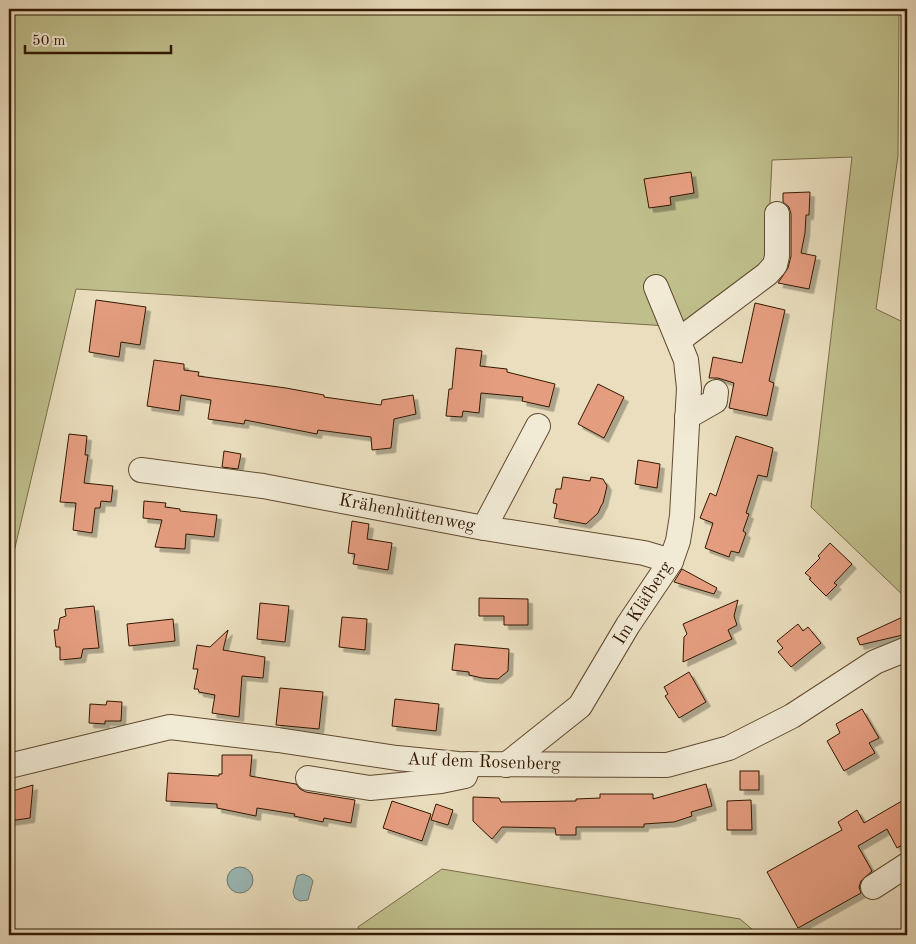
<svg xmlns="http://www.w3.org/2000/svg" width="916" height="944" font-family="'Old Standard TT',serif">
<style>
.green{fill:#bfbf8c;stroke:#796c46}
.water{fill:#9abbb9;stroke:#717a6f}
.building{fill:#e59d80;stroke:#331800;filter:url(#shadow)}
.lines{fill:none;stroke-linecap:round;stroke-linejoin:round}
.minor-casing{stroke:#614a30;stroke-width:26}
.minor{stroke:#f1ead5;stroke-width:24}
.labels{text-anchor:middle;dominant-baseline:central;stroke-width:5;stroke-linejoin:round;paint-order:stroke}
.street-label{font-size:18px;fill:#331800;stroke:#f1ead5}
</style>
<defs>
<filter id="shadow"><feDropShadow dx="4.5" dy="4.5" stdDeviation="0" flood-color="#0004"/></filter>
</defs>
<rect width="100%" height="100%" fill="#eadebe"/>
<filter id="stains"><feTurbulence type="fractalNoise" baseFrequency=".004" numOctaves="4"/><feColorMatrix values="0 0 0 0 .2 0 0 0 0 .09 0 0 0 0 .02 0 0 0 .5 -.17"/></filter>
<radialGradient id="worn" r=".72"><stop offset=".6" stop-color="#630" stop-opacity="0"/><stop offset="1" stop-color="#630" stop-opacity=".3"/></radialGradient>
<g class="green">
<polygon points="9,9 899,9 898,156 876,309 907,324 907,599 811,507 852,157 772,160 768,245 764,264 684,327 76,289 13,556 9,556"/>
<polygon points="442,869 740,919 759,935 360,935 358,927"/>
</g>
<g class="water">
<circle cx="240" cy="880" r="13"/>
<polygon points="303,874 310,877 313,881 308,900 300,901 295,898 293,892 297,876"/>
</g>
<g class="building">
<polygon points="691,172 694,193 670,197 671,205 649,208 644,179"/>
<polygon points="810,192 809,215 806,215 805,233 801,253 816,256 809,289 778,283 788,268 791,256 791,214 789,207 783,202 783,193"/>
<polygon points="96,300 146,307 140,345 121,342 119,357 89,352"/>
<polygon points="755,303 785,310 769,381 774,383 767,416 729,408 734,383 718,378 709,378 713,357 742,363"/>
<polygon points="456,348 482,351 480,366 507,369 507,372 555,384 549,407 522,401 523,397 481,393 479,413 463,411 462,417 446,416 449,389 452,389"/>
<polygon points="154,360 184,364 184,370 199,372 198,376 286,388 324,395 324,397 381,405 382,400 413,395 416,414 394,419 391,448 372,450 371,437 318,430 317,434 245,420 244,424 208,419 211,400 181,395 179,411 147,406"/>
<polygon points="598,384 624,397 604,438 578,424"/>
<polygon points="69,434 87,436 85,455 88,455 84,483 113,486 111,502 101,501 100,508 95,508 92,533 73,530 76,503 60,502"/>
<polygon points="736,436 773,448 767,477 758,475 746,513 749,514 743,531 746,533 739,553 731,551 729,557 705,548 713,523 700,518 710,493 716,496"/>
<polygon points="224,451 241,454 238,469 222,467"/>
<polygon points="638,460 660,464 657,488 635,484"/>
<polygon points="563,477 590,481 591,477 603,479 607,486 603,503 601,506 598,513 586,524 554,518 557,504 553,503 556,489 561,489"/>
<polygon points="144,501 166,503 165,507 180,509 180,511 217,515 214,537 186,534 185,549 155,547 162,520 143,518"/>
<polygon points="352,521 369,524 367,539 392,543 388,570 353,564 355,554 348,553"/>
<polygon points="830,543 852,564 834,583 837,585 826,596 809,579 811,578 805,573 820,558 818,556"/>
<polygon points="682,569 717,588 714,594 674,582"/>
<polygon points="479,598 528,599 528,625 504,625 504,616 479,616"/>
<polygon points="738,600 734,616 737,625 728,630 732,639 683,662 684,637 687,634 683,624"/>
<polygon points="260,603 289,606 285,642 257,639"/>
<polygon points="94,606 99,648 83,649 81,658 60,660 60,647 56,647 54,630 58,630 60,618 66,616 65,609"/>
<polygon points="907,615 907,634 860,645 857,638"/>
<polygon points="342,617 367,619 365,650 339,647"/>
<polygon points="173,619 175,641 129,646 127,624"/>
<polygon points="798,624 803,631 808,627 821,643 791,667 778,652 783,648 777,641"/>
<polygon points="228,630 223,650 265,657 263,678 242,676 239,717 212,713 215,695 199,692 198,689 194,689 198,669 193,669 197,645 210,647"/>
<polygon points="455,644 509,649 508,671 498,679 482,678 469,675 469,672 452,670"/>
<polygon points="689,672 706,702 679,718 665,696 668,694 664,687"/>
<polygon points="280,688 323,692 319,729 276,725"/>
<polygon points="395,699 439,704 436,731 392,726"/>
<polygon points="107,701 122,702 121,721 105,721 105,724 89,723 90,704 106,705"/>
<polygon points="862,709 879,738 869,743 875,753 844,771 827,741 840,733 836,724"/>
<polygon points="222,755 252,755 250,776 296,784 300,789 306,792 355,800 351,823 324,818 323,822 294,816 295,814 257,808 256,816 217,808 217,804 166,801 168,773 219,776 219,774 222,774"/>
<rect x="740" y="771" width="19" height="19"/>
<polygon points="706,784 712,806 691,812 692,816 674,822 644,824 644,827 576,827 576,835 556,835 555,828 502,827 492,839 473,821 473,797 499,798 501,802 576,801 576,799 600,798 600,794 653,794 653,799"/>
<polygon points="33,785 30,818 9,821 9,792"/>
<polygon points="907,798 907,842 897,848 887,829 858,846 872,871 861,881 859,887 861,893 798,928 767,872 842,830 838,822 857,810 864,823"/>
<polygon points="751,800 752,830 727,830 727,801"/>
<polygon points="392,801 431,814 422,841 383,828"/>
<polygon points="436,804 453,810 448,825 431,820"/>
</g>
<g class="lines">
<g class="minor-casing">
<g id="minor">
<polyline points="679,340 767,274 775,265 777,256 777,214"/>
<polyline points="687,417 715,401 716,392"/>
<polyline points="141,470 263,486 484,528 644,553 671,561"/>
<polyline points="484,528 538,426"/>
<polyline points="506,765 580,706 628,625 671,561 678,541 682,516 689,388 686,360 656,287"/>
<polyline points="9,766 170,727 278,740 397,758 458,764 667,765 729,748 792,716 875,662 907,649"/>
<polyline points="308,778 370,788 441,781 465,776 469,764"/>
<polyline points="873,887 907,865"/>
</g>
</g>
<use href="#minor" class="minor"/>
</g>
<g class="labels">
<g class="street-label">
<text transform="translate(407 513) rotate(11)">Krähenhüttenweg</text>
<text transform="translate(643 603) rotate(-58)">Im Kläfberg</text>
<text transform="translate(484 762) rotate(2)">Auf dem Rosenberg</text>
</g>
</g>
<rect width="916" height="944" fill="none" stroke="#eadebe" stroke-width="30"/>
<rect x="10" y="10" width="896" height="924" fill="none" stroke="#331800" stroke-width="2.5"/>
<rect x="15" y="15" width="886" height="914" fill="none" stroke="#331800"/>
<path d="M25 45v8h146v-8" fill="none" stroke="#331800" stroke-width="2.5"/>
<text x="32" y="45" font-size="15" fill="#331800" stroke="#f1ead5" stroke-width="4" paint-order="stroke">50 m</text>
<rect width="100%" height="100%" filter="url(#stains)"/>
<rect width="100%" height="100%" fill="url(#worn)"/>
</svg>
